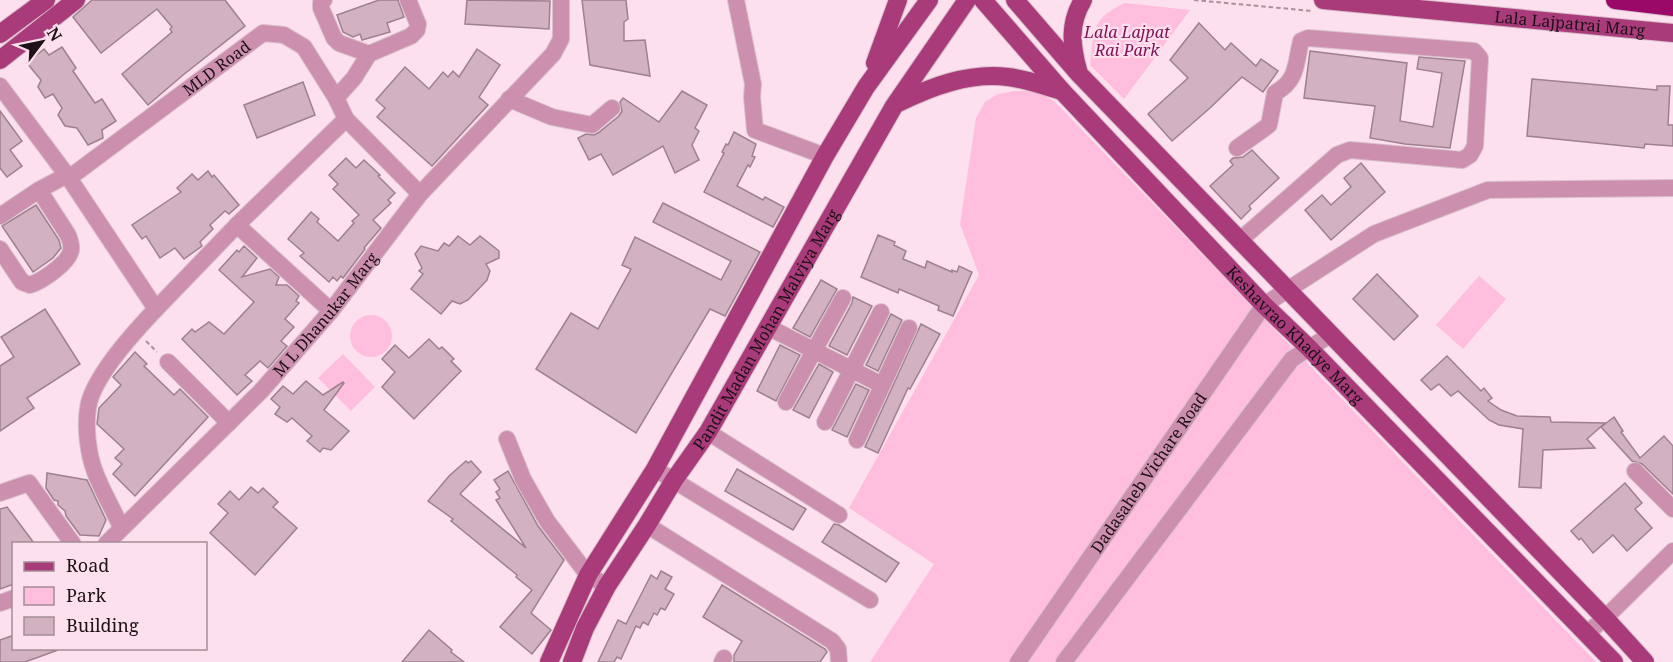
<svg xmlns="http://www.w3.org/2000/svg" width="1673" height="662" font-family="'Noto Serif',serif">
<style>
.green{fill:#ffbedd}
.building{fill:#d2b1c0;stroke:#9e808e;stroke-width:1.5}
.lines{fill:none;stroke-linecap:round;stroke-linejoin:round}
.minor-casing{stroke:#d8bfcb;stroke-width:18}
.major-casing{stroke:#d8bfcb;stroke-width:20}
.highway-casing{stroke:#d8bfcb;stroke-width:20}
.path{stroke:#a7919b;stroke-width:2;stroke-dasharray:4.5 3;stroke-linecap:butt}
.minor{stroke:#cc8fad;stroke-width:16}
.major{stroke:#a93b7a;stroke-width:18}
.highway{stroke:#9a0868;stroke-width:18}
.labels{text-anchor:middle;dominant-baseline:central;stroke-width:4.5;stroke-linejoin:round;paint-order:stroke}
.street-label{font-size:16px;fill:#1d1117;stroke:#fce0ed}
.park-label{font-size:16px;font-style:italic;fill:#801257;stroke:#fce0ed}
</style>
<rect width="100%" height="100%" fill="#fce0ed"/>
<g class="green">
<path d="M1125 3 1190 10 1124 99 1090 65C1094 31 1091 18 1125 3Z"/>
<polygon points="1014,91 1034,91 1054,101 1596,662 870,662 934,564 849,508 979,275 960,224 976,118 985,102 998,94"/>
<polygon points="1479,276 1506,299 1463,349 1436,325"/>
<circle cx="371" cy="336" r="21"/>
<polygon points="343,354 375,387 351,411 318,378"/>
</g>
<g class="building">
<polygon points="92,0 225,0 245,26 183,75 148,105 122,74 172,32 170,29 172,27 157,9 101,53 73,17"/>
<polygon points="379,0 398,0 404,17 387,23 390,32 362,40 360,34 353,37 343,32 337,15"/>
<polygon points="467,0 550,1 549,29 465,24"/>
<polygon points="582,0 626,0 628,19 624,22 624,41 645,40 650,76 590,65"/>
<polygon points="1199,23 1225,50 1231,43 1256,66 1261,59 1278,71 1263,92 1242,77 1210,108 1172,141 1148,114 1188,78 1170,60"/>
<polygon points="62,47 76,68 73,71 95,103 102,99 116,121 102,130 103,138 88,145 77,128 65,126 58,115 62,108 53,94 45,98 38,87 41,80 27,63 44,49 49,55"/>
<polygon points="477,49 500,65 479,97 488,105 432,166 377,117 385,108 376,100 405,67 429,89 443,72 448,77 453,71 459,77"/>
<polygon points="1310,51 1407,63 1400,121 1433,127 1442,73 1417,69 1419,57 1465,61 1450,148 1405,144 1370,138 1375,106 1304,98"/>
<polygon points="1532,79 1657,90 1657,86 1670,86 1668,125 1673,125 1673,146 1645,144 1644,148 1527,136"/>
<polygon points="303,82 315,115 257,138 244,105"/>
<polygon points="682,91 707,105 695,128 699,131 692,145 699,160 675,173 663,146 613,175 601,154 589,160 578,138 586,134 594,135 598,133 619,116 622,111 620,102 623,98 659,122"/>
<polygon points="0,111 22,141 10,150 22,166 7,177 0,168"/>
<polygon points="734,132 756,144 752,156 755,157 750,167 748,165 737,186 763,200 765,197 784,207 773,227 704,192 724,153 722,152 726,144 728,145"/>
<polygon points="1252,150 1279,178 1249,206 1251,209 1241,219 1210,186 1233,165 1230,161 1233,158 1243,157"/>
<polygon points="346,158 356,168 364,160 380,175 378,176 395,193 388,200 391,203 373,220 381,228 364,248 365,249 343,278 341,276 337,281 333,277 329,282 300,256 304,253 288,239 311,212 319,219 317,222 338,241 354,223 352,221 359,215 333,189 338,184 329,175"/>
<polygon points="1361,163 1385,192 1331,240 1305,210 1322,195 1331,205 1351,187 1344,178"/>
<polygon points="208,171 212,177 214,175 239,205 229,214 225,211 210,225 213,229 200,242 202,246 184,259 175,248 160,258 146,236 142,239 132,225 181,192 177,188 192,174 198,180"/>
<polygon points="663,203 760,252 725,316 710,309 636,433 536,369 571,313 598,329 631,269 622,265 635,237 721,280 731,261 653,222"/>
<polygon points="36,205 59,240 61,248 53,258 33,272 2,226"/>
<polygon points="878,235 895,242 894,245 906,251 903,259 925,268 927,261 952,272 952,270 957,272 959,266 972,272 953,316 938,310 939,306 899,289 898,293 861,277"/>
<polygon points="458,236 470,245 480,236 499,251 499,258 486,264 490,271 487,280 468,300 460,304 452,301 441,314 411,289 423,274 419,271 422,268 415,254 421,246 438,251 444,243 449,246"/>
<polygon points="244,246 257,258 242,277 270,269 279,277 276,285 287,285 299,296 296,301 299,303 285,319 294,327 281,341 287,346 268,368 260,361 245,375 252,381 237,395 182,339 192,329 195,332 209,322 224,334 254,302 219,270 237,250 239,252"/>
<polygon points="1377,274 1418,316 1394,340 1353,299"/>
<polygon points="821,280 837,289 810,337 793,328"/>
<polygon points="853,297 872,306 847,355 829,346 852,303"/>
<polygon points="45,309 80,364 27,398 34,408 0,431 0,366 14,357 1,337"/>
<polygon points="891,314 902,320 878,371 866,365"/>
<polygon points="921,324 940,334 910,389 908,388 878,453 865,447"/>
<polygon points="429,339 439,349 442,347 454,359 451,361 461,371 414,419 382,387 395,372 382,359 395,345 409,358"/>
<polygon points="780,345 800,355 776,401 757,391"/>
<polygon points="135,352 147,364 144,366 174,395 180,389 208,417 135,496 113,474 122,464 115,458 124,449 97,424 99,408 121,385 113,377"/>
<polygon points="1447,356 1481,391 1484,388 1492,398 1488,401 1501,410 1517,416 1550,417 1551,422 1605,423 1587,439 1595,448 1543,450 1541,488 1519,487 1523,429 1499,425 1489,420 1458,391 1451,396 1439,384 1431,390 1421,380"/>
<polygon points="819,364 833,372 809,418 793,410"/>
<polygon points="306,381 323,395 343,382 344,383 324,410 349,431 331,450 323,448 320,452 307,441 312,436 292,418 287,422 275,414 280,407 271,399 283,386 293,394"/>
<polygon points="856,384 869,390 847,437 832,430"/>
<polygon points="1614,417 1623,431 1621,432 1640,458 1664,436 1673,446 1673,494 1642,464 1632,461 1601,427"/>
<polygon points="466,461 468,463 471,461 481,472 460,494 526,548 496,500 500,498 496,492 500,489 494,480 508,471 538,526 564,560 531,613 551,630 532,654 500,627 532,590 516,577 517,575 451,521 453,519 428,501 449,476"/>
<polygon points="737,469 806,509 793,530 725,491"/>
<polygon points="47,473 87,480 106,520 99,536 80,535 66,516 65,511 58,505 58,501 54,500 46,488"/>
<polygon points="1625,483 1642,503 1635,509 1652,528 1627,551 1613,535 1593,553 1581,538 1579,540 1571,531"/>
<polygon points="251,487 258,493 263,488 278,502 273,507 297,528 255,575 210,533 228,513 218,504 230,491 239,500"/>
<polygon points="7,507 34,543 14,543 14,584 0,589 0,509"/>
<polygon points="834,524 839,525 899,563 886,582 822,542"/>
<polygon points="661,571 672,577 665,589 674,594 665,610 661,608 657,615 654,613 648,625 643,622 640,628 636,626 621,659 617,657 614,662 598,662 618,620 626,624 651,575 657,579"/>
<polygon points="722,585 825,649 827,652 820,662 734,662 734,655 742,641 703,617"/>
<polygon points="429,630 452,650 451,652 464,662 402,662"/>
<polygon points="14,635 14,648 58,650 25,662 0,662 0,640"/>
</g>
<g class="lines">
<g class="minor-casing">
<g id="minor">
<polyline points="324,0 321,3 321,8 334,38 339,43 369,54"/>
<polyline points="736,0 753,84 752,97 755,130 825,156"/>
<path d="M0 86 69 178 156 309C135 331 92 378 88 408 85 427 88 454 95 472 102 491 113 509 121 527"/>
<polyline points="336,98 354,78 369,54 411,36 417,30 418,24 408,0"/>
<polyline points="509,99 552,117 592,125 612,108"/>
<path d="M1237 148 1269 125 1275 93C1298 80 1295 65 1301 41L1308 38 1474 51 1480 58 1475 146 1470 155 1462 160 1350 150 1337 155 1239 241"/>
<path id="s1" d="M69 178 263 33 284 35 304 47 336 98 346 119 420 194"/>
<polyline points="0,216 39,190 67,175"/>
<polyline points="237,225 331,311"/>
<path d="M0 249 22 282 30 285C42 281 69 263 71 250 72 245 70 240 68 235L39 190"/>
<polyline points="156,309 237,225 346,119"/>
<polyline points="768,327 882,385"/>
<polyline points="168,362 229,423"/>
<polyline points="786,402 843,298"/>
<polyline points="825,422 881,312"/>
<polyline points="708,432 839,515"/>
<polyline points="507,439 523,479 547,521 588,575 607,586"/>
<polyline points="857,440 909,328"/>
<polyline points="655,469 870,600"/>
<polyline points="1635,471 1673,509"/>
<polyline points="0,493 29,483 73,544"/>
<polyline points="647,525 832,641 838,649 839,662"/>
<path id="s2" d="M106 544 262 390 331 311 420 194 553 54 561 39V0"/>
<polyline points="0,603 14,598"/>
<polyline points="1586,634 1605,618 1673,551"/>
<polyline points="722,662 724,658"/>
<path id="s3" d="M1018 662 1264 305 1374 234 1488 190 1673 188"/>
<polyline points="1064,662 1292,359 1330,335"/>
</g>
</g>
<g class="major-casing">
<g id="major">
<path id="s4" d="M983 0 1062 91 1264 305 1309 348 1614 662"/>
<polyline points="1015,0 1079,74 1605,618 1645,662"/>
<path id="s5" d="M1323 0 1673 33"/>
<polyline points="0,34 46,0"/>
<polyline points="0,60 76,0"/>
<polyline points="875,63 898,0"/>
<path d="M1078 70C1071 45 1069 23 1083 0"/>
<path d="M896 104C930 87 969 72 1008 77 1026 79 1044 86 1062 91"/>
<polyline points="549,662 588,575 655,469 825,156 866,87 929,0"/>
<path id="s6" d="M572 662 585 628 607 586 647 525 674 480 708 432 894 106 967 0"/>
</g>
</g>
<g class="highway-casing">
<polyline id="highway" points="1615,0 1673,7"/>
</g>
<g class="path">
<polyline points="1194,0 1312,11"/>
<polyline points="146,341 157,352"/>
</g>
<use href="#minor" class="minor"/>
<use href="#major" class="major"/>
<use href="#highway" class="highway"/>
</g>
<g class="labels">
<g class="street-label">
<text stroke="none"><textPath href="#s5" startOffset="248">Lala Lajpatrai Marg</textPath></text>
<text stroke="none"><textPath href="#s1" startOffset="184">MLD Road</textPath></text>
<text stroke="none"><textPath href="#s2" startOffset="318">M L Dhanukar Marg</textPath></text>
<text stroke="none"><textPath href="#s6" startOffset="386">Pandit Madan Mohan Malviya Marg</textPath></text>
<text stroke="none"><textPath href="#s4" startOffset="458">Keshavrao Khadye Marg</textPath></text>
<text stroke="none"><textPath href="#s3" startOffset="230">Dadasaheb Vichare Road</textPath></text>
</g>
<g class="park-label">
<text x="1127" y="32">Lala Lajpat<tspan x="1127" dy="18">Rai Park</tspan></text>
</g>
</g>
<rect x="12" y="542" width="195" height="108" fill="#fce0ed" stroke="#a38d97" stroke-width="1.5"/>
<rect x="24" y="562" width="30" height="9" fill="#a93b7a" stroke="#a38d97" stroke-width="1.5"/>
<text x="66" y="572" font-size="18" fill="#1d1117">Road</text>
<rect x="24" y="587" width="30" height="18" fill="#ffbedd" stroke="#a38d97" stroke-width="1.5"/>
<text x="66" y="602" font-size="18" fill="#1d1117">Park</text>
<rect x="24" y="617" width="30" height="18" fill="#d2b1c0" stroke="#a38d97" stroke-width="1.5"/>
<text x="66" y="632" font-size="18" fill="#1d1117">Building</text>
<g transform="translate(42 42) rotate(58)" stroke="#fce0ed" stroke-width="4.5" paint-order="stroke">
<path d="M0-4.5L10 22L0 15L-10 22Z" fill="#1d1117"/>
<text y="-9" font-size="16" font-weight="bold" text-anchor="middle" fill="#1d1117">N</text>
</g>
</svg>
